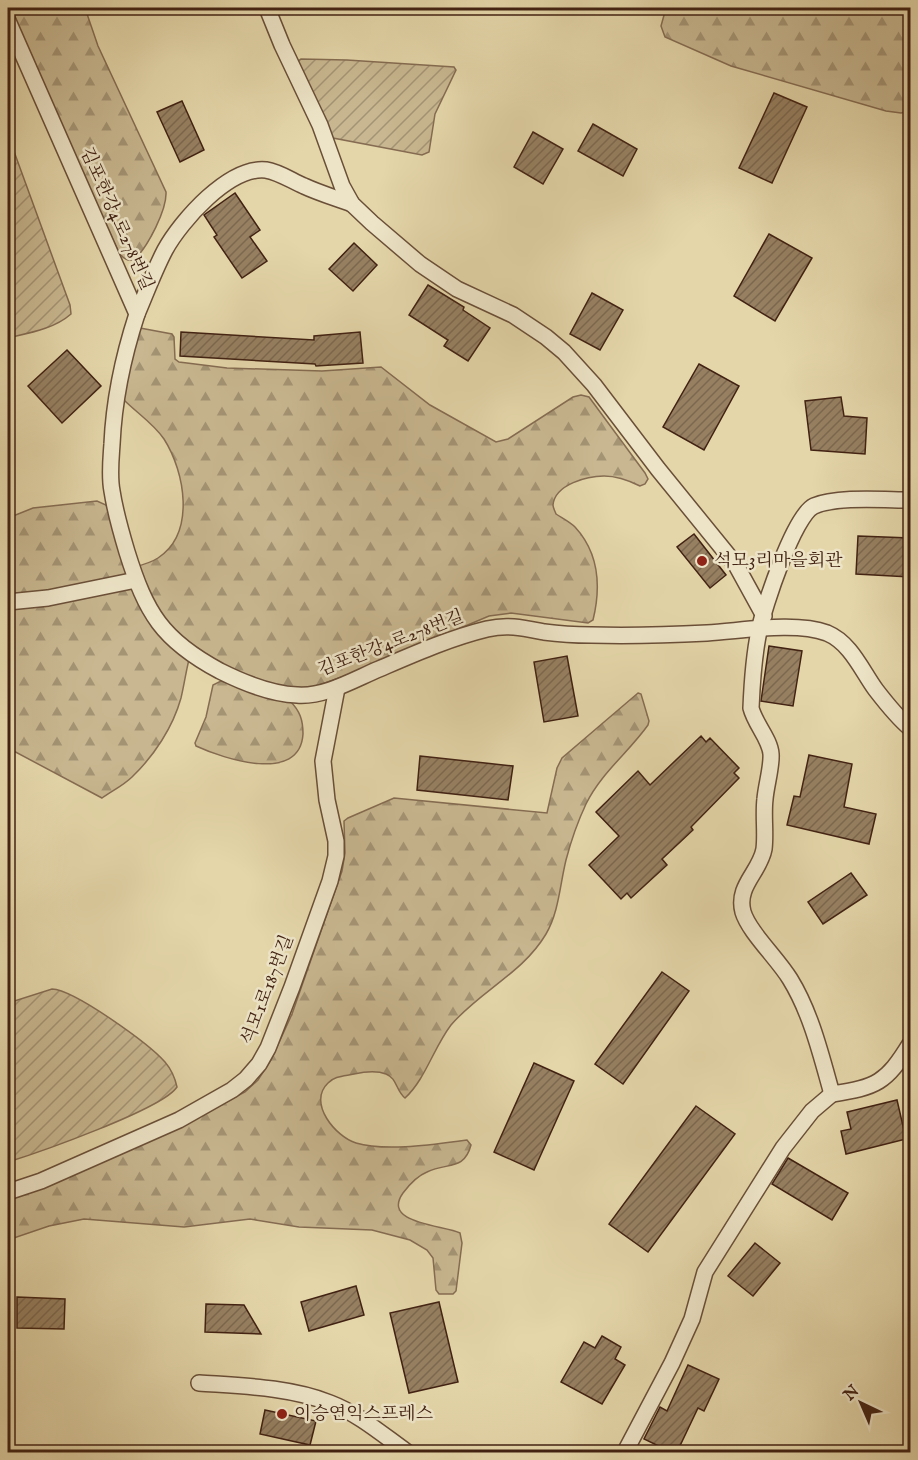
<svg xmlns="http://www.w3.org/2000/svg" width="918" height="1460" font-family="'IM FELL English','Noto Serif KR',serif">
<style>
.forest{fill:url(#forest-firs);stroke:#856c52;stroke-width:1.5}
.garden{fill:url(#garden-furrows);stroke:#856c52;stroke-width:1.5}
.building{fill:url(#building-hatch);stroke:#422213;stroke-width:1.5}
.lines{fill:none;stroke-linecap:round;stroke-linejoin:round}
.lane-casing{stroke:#6a4f38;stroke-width:18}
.lane{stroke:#ede4c7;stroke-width:15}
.poi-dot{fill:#8f2418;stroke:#ede4c7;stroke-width:2}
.labels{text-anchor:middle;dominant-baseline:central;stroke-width:5;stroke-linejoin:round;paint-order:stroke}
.street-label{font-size:18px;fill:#422213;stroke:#ede4c7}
.poi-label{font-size:18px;fill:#422213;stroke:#ede4c7;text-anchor:start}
</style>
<defs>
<pattern id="forest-firs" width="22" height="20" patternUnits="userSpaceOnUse" patternTransform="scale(1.5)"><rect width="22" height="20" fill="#c8b790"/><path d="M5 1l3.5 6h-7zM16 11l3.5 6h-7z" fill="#a49474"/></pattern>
<pattern id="garden-furrows" width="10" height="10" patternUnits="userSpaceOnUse" patternTransform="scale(1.5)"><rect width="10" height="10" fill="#c8b790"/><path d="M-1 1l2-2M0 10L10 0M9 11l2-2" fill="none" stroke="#a49474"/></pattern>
<pattern id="building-hatch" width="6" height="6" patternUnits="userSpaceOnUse" patternTransform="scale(1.5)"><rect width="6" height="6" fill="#968061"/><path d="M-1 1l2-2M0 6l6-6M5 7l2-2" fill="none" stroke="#7c684f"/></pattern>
</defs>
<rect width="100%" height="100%" fill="#e4d6a9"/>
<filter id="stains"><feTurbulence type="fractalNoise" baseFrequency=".00333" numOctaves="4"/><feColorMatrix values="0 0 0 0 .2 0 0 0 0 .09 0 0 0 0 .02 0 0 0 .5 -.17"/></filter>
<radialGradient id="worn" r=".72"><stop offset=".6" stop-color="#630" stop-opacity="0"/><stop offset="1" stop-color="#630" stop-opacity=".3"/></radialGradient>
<g class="forest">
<path d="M10 8H85L98 46 166 192C167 210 148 246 135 259 128 262 124 259 119 253L33 66Z"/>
<polygon points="666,8 910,8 910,111 901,113 886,111 731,66 665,37 661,26"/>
<path d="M140 328 172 334 174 337 175 359 179 362 227 368 322 371 381 367 430 405 496 442 508 439 573 397 581 395 589 397 645 473 648 479 645 484 640 486C628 480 617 476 604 476 588 476 555 484 553 505 553 508 555 511 556 514 562 518 570 522 575 527 599 553 601 587 593 620L588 623 511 613 489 616 354 673 310 688 286 687 247 677 192 648C187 664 185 681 181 698 173 727 154 756 132 777 124 785 112 791 102 798L8 748V518L33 508 97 501 106 505 111 513 127 569C138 566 149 564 158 558 196 533 185 472 164 439 154 424 137 413 124 400L121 392Z"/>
<path d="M221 681 290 701C300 711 303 720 303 734 300 784 224 759 196 746L195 743 206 717 213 685Z"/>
<path d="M638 693 641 694 649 721 648 725C629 752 601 773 586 804 578 821 571 841 566 860 560 884 559 912 546 934 523 973 480 991 451 1025 434 1047 425 1080 405 1098 396 1091 397 1078 386 1074 376 1070 363 1072 354 1074 345 1076 334 1076 328 1083 307 1103 336 1137 356 1143 386 1152 436 1144 467 1140L471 1145C464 1171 448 1162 427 1172 417 1176 409 1185 403 1193 381 1224 444 1225 460 1233L462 1243 456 1291 453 1294H439L436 1290 433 1258 427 1250 410 1240 372 1230 299 1227 250 1219 184 1227 84 1219 49 1226 8 1240V1200L26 1194 186 1124 245 1092 258 1080 271 1060 292 1014 342 871 345 853 344 821 348 818 394 798 547 813 557 768 562 758Z"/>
</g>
<g class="garden">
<polygon points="301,59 347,60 454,67 456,70 435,114 429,152 422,155 333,138 299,64 298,61"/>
<path d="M8 135 70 305 71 314C54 329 29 333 8 338Z"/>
<path d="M52 989C75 990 149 1044 165 1062 171 1069 175 1078 177 1087 163 1109 37 1153 8 1162V1003Z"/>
</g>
<g class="building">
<polygon points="774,93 807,107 772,183 739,168"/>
<polygon points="182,101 204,150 180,162 157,112"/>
<polygon points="593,124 637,149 623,176 578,151"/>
<polygon points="533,132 563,149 543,184 514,167"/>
<polygon points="235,193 260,230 250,237 267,261 242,278 214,237 217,235 204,215"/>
<polygon points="769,234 812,258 775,321 734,296"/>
<polygon points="354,243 377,265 353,291 329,269"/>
<polygon points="428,285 464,307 463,310 490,328 468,361 444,346 448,340 409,315"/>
<polygon points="592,293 623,310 600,350 570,334"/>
<polygon points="181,332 314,340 314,336 360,332 363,363 316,366 315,364 180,356"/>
<polygon points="67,350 101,386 62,423 28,386"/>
<polygon points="699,364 739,386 704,450 663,427"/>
<polygon points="841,397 844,416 867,418 865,454 811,450 805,401"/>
<polygon points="694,534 726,575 710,588 677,547"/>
<polygon points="858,536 910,538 910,577 856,574"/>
<polygon points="769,646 802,651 793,706 761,701"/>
<polygon points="567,656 578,716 544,722 534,662"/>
<polygon points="701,736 706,742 710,738 739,768 734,773 739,778 691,827 693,830 662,859 667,865 631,898 627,893 621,899 589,865 619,836 596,812 638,771 650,785"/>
<polygon points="809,755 852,764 844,807 876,814 869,844 787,825 794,796 800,797"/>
<polygon points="420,756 513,766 508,800 417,790"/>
<polygon points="851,873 867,895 823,924 808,902"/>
<polygon points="662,972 689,991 623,1084 595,1064"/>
<polygon points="534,1063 574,1081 534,1170 494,1152"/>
<polygon points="897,1100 906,1139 846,1154 841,1131 851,1129 847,1112"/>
<polygon points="696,1106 735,1134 648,1252 609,1224"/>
<polygon points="788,1158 848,1193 832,1220 772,1184"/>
<polygon points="755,1243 780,1263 753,1296 728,1276"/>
<polygon points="356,1286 364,1315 309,1331 301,1302"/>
<polygon points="17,1297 65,1299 64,1329 17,1328"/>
<polygon points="439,1302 458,1382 409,1393 390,1313"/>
<polygon points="206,1304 244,1305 261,1334 205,1332"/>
<polygon points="602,1336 621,1347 615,1359 625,1365 602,1404 561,1382 584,1342 595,1348"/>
<polygon points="688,1365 719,1379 704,1411 698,1408 677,1452 671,1452 644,1439 660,1407 667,1411"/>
<polygon points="265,1410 316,1421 310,1445 260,1434"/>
</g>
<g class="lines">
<g class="lane-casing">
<g id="lane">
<polyline points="267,8 282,45 320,125 342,186 352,204 372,223 420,264 457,289 513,315 546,337 564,352 594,385 658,469 736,565 764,616"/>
<path d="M8 21 137 314C123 357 114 399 112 444 111 459 109 476 112 491 115 511 121 532 127 552 146 613 162 640 220 671 242 682 271 694 297 695 325 697 353 680 379 669 414 654 450 638 487 629 508 624 524 628 544 632 559 634 576 635 591 635 629 636 668 635 707 633 742 631 795 621 827 633 851 643 862 671 876 690 886 703 897 717 910 728"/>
<path d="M137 314C146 293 154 271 165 250 181 221 229 166 266 170 279 172 292 181 304 186 319 193 336 198 352 204"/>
<path d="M910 500C885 500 837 496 814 506 794 515 764 607 759 631 754 655 752 683 751 708 755 724 770 739 771 754 772 766 766 786 765 799 763 815 766 833 764 849 760 872 736 886 743 912 749 932 778 959 790 979 811 1013 821 1055 832 1094 877 1087 886 1083 910 1044"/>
<polyline points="8,602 48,598 136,580"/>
<polyline points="8,1192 41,1181 179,1120 232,1090 246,1079 259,1064 268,1048 292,987 330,881 336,856 336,841 327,800 323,761 337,688"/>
<path d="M199 1383C242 1386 290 1387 330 1403 359 1414 383 1435 407 1452"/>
<polyline points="625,1452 672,1363 692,1319 705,1272 783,1148 812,1111 832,1094"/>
</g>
</g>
<use href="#lane" class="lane"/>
</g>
<g class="poi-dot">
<circle cx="702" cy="561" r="6"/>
<circle cx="282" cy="1414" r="6"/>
</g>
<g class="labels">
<g class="street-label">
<text transform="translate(116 219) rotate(66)">김포한강4로278번길</text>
<text transform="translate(391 644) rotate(-21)">김포한강4로278번길</text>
<text transform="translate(268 990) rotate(-69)">석모1로187번길</text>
</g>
<g class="poi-label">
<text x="714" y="561">석모3리마을회관</text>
<text x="294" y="1414">이승연익스프레스</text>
</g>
</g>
<rect width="918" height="1460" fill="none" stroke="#e4d6a9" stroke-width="30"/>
<rect x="9" y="9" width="900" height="1442" fill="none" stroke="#422213" stroke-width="3"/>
<rect x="15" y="15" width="888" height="1430" fill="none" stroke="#422213" stroke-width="1.5"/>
<g transform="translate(861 1403) rotate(316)" stroke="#ede4c7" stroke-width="4.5" paint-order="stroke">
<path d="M0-4.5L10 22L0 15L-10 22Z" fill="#422213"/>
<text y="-9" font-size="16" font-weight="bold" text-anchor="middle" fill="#422213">N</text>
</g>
<rect width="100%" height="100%" filter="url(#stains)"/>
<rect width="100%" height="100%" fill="url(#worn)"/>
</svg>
